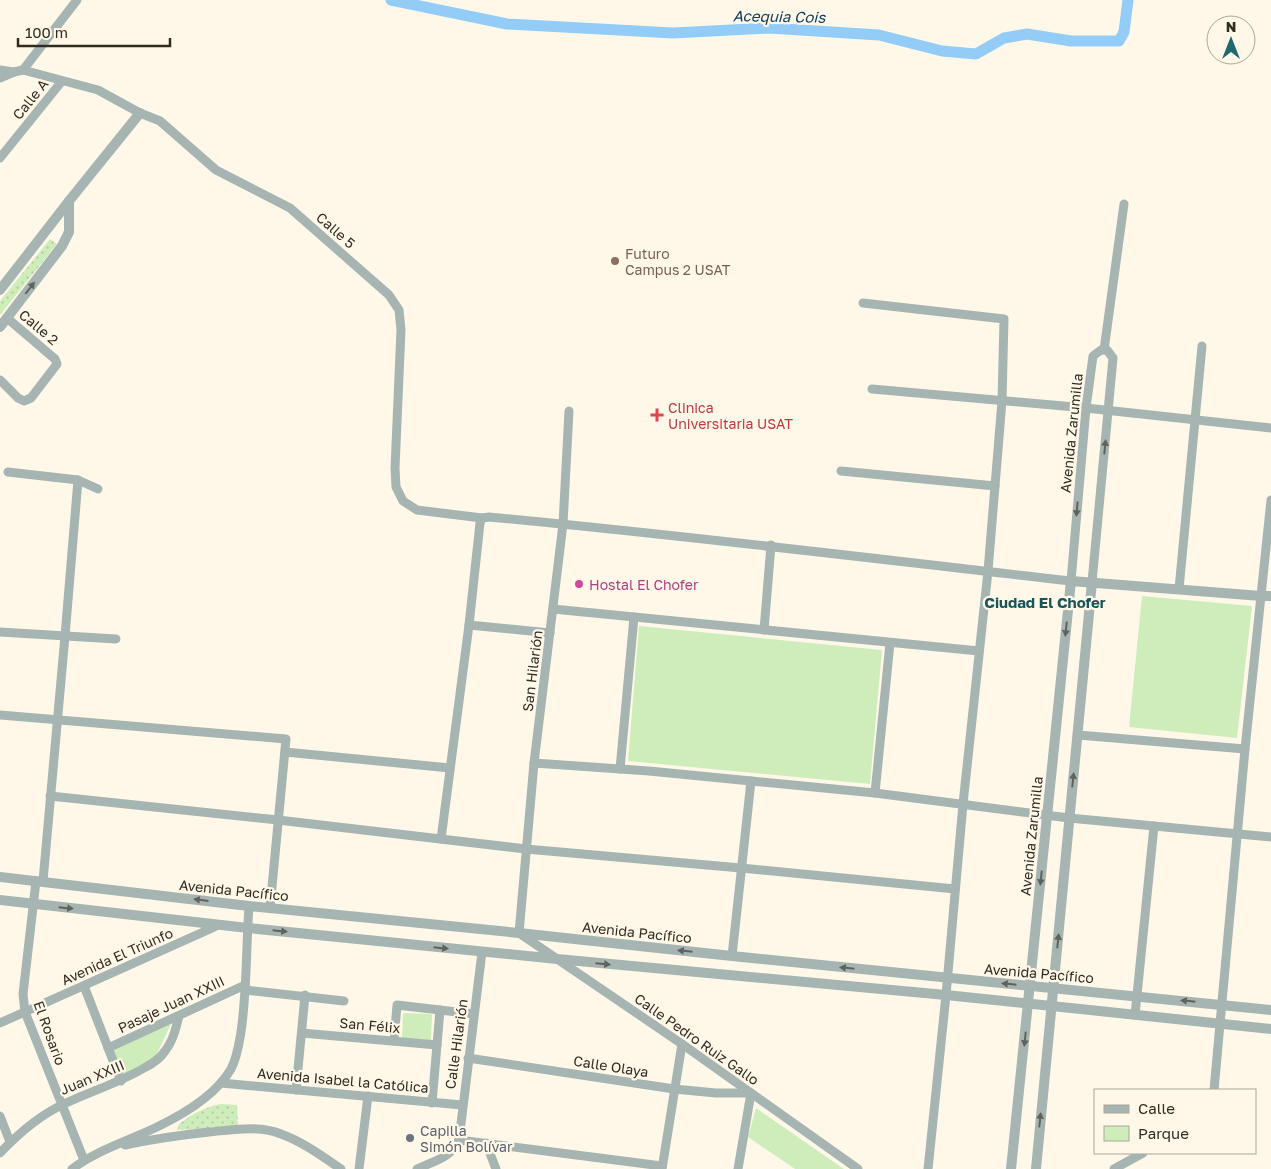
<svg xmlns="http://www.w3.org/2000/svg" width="1271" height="1169" font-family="'Golos Text',sans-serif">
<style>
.grass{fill:url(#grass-dots)}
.park{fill:#ceedba}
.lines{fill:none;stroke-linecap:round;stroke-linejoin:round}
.canal{stroke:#93cdf7;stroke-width:11}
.minor{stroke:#a7b5b2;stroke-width:9}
.tertiary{stroke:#a7b5b2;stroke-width:10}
.oneway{fill:#60635c}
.education-dot{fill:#8d6e63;stroke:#fff8e9;stroke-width:2}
.health-dot{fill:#e0444e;stroke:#fff8e9;stroke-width:2}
.hotel-dot{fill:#d1479c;stroke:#fff8e9;stroke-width:2}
.worship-dot{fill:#6b7280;stroke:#fff8e9;stroke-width:2}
.labels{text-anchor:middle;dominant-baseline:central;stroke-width:4.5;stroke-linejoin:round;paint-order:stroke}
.street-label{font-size:14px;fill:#302c22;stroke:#fff8e9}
.education-label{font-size:14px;fill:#785e54;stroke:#fff8e9;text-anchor:start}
.health-label{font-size:14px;fill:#be3a42;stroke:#fff8e9;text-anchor:start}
.hotel-label{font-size:14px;fill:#b23c85;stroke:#fff8e9;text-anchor:start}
.worship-label{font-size:14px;fill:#5b616d;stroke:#fff8e9;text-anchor:start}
.water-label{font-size:15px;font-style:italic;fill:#12405c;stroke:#fff8e9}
.neighbourhood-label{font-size:15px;font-weight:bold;fill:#195558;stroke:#fff8e9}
</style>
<defs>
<pattern id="grass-dots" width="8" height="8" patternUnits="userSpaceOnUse" patternTransform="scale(1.25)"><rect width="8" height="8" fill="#ceedba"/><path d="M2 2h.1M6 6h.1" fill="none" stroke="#b1cba0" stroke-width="1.8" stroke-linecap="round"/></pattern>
</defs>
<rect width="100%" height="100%" fill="#fff8e9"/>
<g class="grass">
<polygon points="50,239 57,244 0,315 0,301"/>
<path d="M221 1104 237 1105 238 1127 177 1130 179 1124C192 1114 205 1107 221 1104Z"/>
</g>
<g class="park">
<polygon points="1142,596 1252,606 1237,738 1129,727"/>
<polygon points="639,626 882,650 870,784 628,761"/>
<polygon points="405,1013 431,1014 432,1015 431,1040 429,1041 403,1039 402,1037 403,1014"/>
<polygon points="171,1024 156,1056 121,1076 111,1050"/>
<polygon points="756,1108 844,1169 795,1169 748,1137"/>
</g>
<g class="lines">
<polyline class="canal" points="391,0 507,24 673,33 769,28 879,35 942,51 976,54 1004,38 1027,34 1071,41 1119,41 1124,32 1128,0"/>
<g class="minor">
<path d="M0 70 14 72 23 70 98 90 140 113 160 121 216 170 290 208 389 295 399 310 401 330 395 468 396 487 403 501 417 510 482 518 489 517C683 535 877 559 1071 581L1086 408 1093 356 1101 350H1107L1113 358 1092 582"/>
<polyline points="23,70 77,0"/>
<polyline points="0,78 14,72"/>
<polyline points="0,158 62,81"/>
<polyline points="863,303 1004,319 1002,401 988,571 963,804 946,995 928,1169"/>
<polyline points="1104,350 1124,204"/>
<polyline points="0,380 18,398 24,401 31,398 57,364 55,359 7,318"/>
<polyline points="872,389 1086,408 1271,428"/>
<polyline points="569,411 563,524 534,763 519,933 682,1044 858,1169"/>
<polyline points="841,471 995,486"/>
<polyline points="8,472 78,480 98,489"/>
<polyline points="1179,589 1202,346"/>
<polyline points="553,609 979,651"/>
<polyline points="469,625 550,633"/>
<polyline points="764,630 771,545"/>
<polyline points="0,632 116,639"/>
<polyline points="0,715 286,739 270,908"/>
<polyline points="1078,735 1245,749"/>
<polyline points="285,752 450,768"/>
<polyline points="534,763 649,771 751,781 875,793 1069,818 1271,837"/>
<polyline points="620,769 634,617"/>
<polyline points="875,793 890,643"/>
<polyline points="50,796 278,820 526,849 741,868 955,889"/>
<polyline points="441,839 469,625 480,523 482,518"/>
<polyline points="36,881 23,994 25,1012 84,1160"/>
<polyline points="43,881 65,636 78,480"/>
<polyline points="732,956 751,781"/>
<polyline points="84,986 121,1081"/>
<polyline points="245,990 344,1001"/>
<polyline points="1135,1015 1154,826"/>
<polyline points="0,1023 210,929 218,925"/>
<polyline points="302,1033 437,1045"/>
<polyline points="394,1041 397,1005 474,1014"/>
<polyline points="108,1048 245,985"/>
<polyline points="468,1058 674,1089 716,1093 751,1093 738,1169"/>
<polyline points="221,1083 462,1105"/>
<polyline points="296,1090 305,995"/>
<polyline points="1214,1090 1245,749 1271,500"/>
<polyline points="432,1103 440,1010"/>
<polyline points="0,1116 10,1142"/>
<polyline points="459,1140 662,1166"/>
<polyline points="486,1143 496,1169"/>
<path d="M125 1145C153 1139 181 1135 209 1132 232 1130 259 1125 281 1134 303 1142 322 1156 341 1169"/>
<path d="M0 1153C18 1134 40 1115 64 1104 91 1091 119 1083 144 1068 152 1064 160 1059 165 1051 173 1041 176 1028 179 1016"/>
<path d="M72 1169C97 1150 128 1141 157 1127 184 1114 216 1095 231 1069 237 1058 239 1044 241 1032 247 991 246 948 249 906"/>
<polyline points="359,1169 368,1096"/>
<path d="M417 1169C434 1161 451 1158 459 1140L482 952"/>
<polyline points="662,1169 682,1044"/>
<polyline points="1114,1169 1143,1153"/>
</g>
<g class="tertiary">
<polyline points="0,290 69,201 140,113"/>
<polyline points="0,327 62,246 69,232 69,201"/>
<polyline points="0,877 249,906 519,933 732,956 1271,1010"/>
<polyline points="0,900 248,928 557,959 946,995 1271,1029"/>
<polyline points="1011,1169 1071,581 1261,596 1271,596"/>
<polyline points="1036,1169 1092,582"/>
</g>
</g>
<defs><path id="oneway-solid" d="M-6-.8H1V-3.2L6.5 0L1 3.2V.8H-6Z" transform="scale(1.25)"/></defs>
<g class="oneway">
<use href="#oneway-solid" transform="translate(30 288) rotate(-52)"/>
<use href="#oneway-solid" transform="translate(1105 447) rotate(-84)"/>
<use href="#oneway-solid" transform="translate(1077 509) rotate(95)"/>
<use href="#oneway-solid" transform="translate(1066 629) rotate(96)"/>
<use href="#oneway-solid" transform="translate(1073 780) rotate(-84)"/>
<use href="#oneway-solid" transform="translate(1041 878) rotate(96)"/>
<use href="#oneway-solid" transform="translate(201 900) rotate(-173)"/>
<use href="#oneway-solid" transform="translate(66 908) rotate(6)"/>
<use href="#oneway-solid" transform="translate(280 931) rotate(6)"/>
<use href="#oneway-solid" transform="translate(1058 941) rotate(-84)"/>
<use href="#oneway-solid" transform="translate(441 948) rotate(6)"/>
<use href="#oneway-solid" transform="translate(685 951) rotate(-174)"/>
<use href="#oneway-solid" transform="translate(603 964) rotate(5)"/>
<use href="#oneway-solid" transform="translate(847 968) rotate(-174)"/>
<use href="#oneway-solid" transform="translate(1009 984) rotate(-174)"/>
<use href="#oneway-solid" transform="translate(1188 1001) rotate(-174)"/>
<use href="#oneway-solid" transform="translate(1025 1039) rotate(96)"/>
<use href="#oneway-solid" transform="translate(1040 1120) rotate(-84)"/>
</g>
<circle class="education-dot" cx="615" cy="261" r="5"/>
<path class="health-dot" d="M654.5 407.5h5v5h5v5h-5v5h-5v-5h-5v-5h5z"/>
<circle class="hotel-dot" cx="579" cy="584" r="5"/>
<circle class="worship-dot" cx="410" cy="1138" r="5"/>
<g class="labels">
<g class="street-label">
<text transform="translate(30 99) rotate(-51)">Calle A</text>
<text transform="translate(336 230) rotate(41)">Calle 5</text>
<text transform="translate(39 327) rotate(40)">Calle 2</text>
<text transform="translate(1071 433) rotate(-84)">Avenida Zarumilla</text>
<text transform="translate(532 671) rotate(-83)">San Hilarión</text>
<text transform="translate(1031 836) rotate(-84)">Avenida Zarumilla</text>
<text transform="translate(234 890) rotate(6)">Avenida Pacífico</text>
<text transform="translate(637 932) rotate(6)">Avenida Pacífico</text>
<text transform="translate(117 956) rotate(-24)">Avenida El Triunfo</text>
<text transform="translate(1039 973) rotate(5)">Avenida Pacífico</text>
<text transform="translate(171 1004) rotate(-25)">Pasaje Juan XXIII</text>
<text transform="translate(370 1025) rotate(5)">San Félix</text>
<text transform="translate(50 1033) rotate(70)">El Rosario</text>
<text transform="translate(697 1039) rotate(35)">Calle Pedro Ruiz Gallo</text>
<text transform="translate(456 1044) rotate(-82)">Calle Hilarión</text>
<text transform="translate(611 1066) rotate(9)">Calle Olaya</text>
<text transform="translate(92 1077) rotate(-23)">Juan XXIII</text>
<text transform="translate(343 1080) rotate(5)">Avenida Isabel la Católica</text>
</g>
<g class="education-label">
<text x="625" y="253">Futuro<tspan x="625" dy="16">Campus 2 USAT</tspan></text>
</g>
<g class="health-label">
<text x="668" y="407">Clinica<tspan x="668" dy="16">Universitaria USAT</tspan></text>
</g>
<g class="hotel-label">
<text x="589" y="584">Hostal El Chofer</text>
</g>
<g class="worship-label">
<text x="420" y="1130">Capilla<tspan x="420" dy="16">Simón Bolívar</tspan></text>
</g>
<g class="water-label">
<text transform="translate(779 16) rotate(1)">Acequia Cois</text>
</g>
<g class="neighbourhood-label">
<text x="1045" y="602">Ciudad El Chofer</text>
</g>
</g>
<rect x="1094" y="1089" width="162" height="65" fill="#fff8e9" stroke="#aca699"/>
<rect x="1104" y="1105" width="25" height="8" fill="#a7b5b2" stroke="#aca699"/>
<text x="1138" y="1114" font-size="15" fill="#302c22">Calle</text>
<rect x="1104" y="1126" width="25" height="15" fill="#ceedba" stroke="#aca699"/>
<text x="1138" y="1139" font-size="15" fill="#302c22">Parque</text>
<g transform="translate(1231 40)"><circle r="24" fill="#fff8e9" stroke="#aca699"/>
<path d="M0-4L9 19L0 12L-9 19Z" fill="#1e6a6e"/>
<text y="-8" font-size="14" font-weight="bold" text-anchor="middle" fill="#302c22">N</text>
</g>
<path d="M18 38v8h152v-8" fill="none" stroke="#302c22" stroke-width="2.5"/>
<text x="25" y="38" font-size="15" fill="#302c22" stroke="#fff8e9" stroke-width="4" paint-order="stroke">100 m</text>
</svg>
